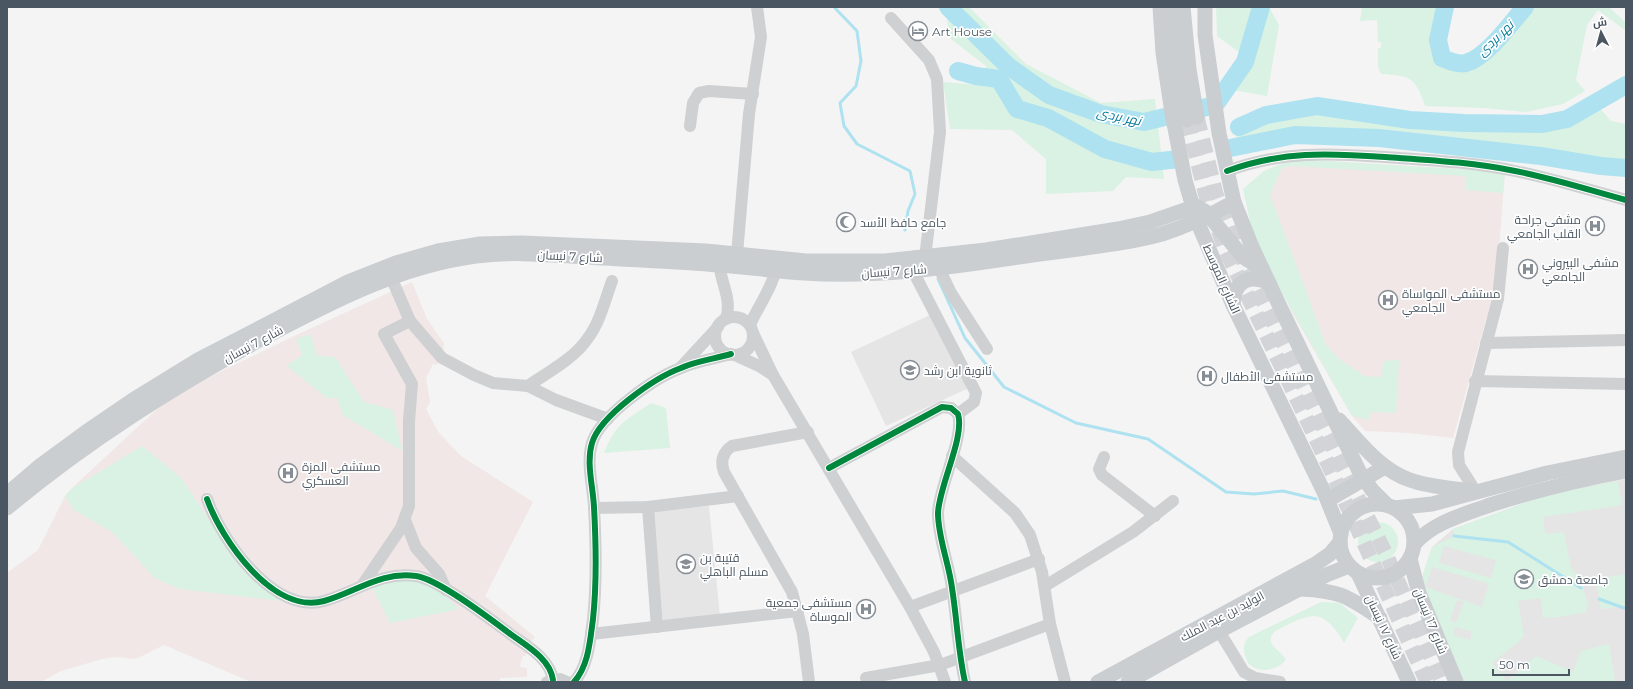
<svg xmlns="http://www.w3.org/2000/svg" width="1633" height="689" font-family="Montserrat,Cairo,sans-serif">
<style>
.education{fill:#e6e5e6}
.medical{fill:#f1e7e6}
.green{fill:#d9f2e3;fill-rule:evenodd}
.lines{fill:none;stroke-linecap:round;stroke-linejoin:round}
.stream{stroke:#aee2f0;stroke-width:3}
.river{stroke:#aee2f0;stroke-width:18}
.major-tunnel{stroke:#d2d4d7;stroke-width:15;stroke-dasharray:15 8;stroke-linecap:butt}
.minor{stroke:#ced0d2;stroke-width:12}
.major{stroke:#caced1;stroke-width:15}
.cycleway-casing{stroke:#fff;stroke-width:8}
.cycleway{stroke:#00873e;stroke-width:6}
.labels{text-anchor:middle;dominant-baseline:central;stroke-width:3.5;stroke-linejoin:round;paint-order:stroke}
.poi-label{font-size:12px;fill:#4a5661;stroke:#fff;text-anchor:start}
.street-label{font-size:12px;fill:#4a5661;stroke:#fff}
.water-label{font-size:13px;font-style:italic;fill:#0c7c9b;stroke:#fff}
</style>
<rect width="100%" height="100%" fill="#f4f4f4"/>
<g class="education">
<polygon points="934,313 969,388 886,426 851,352"/>
<polygon points="1626,479 1626,682 1464,682 1422,585 1423,574 1432,547 1453,529 1546,495"/>
<polygon points="709,506 720,617 663,623 652,511"/>
</g>
<g class="medical">
<polygon points="1294,159 1505,172 1499,250 1494,291 1453,438 1409,433 1365,431 1352,416 1290,309 1243,189 1264,171"/>
<polygon points="412,282 427,319 444,343 442,358 437,365 433,364 426,378 430,402 426,409 439,433 461,456 533,502 485,596 535,637 524,649 527,651 526,656 523,656 521,661 520,667 527,668 527,677 500,678 500,682 251,682 164,645 136,659 114,657 102,659 61,671 41,682 7,682 7,573 38,550 65,496 71,489 171,396 292,337"/>
</g>
<g class="green">
<polygon points="940,7 969,7 1026,64 1101,103 1155,99 1164,179 1126,177 1113,191 1046,194 1046,159 1012,130 950,129 943,82 979,85 986,66 951,39 946,14"/>
<polygon points="1216,7 1252,7 1242,52 1236,50 1217,36"/>
<polygon points="1264,7 1269,7 1279,25 1267,96 1233,90 1249,65"/>
<path d="M1362 7H1442C1437 24 1427 55 1447 66 1453 70 1462 70 1469 72L1489 55 1532 7H1609L1626 23V31L1598 10 1587 25 1576 80 1585 91 1563 104 1526 112 1484 108 1425 106C1415 77 1411 76 1381 74L1378 67V48H1381V42H1378L1377 20 1360 21Z"/>
<polygon points="1596,104 1611,121 1626,124 1626,165 1541,151 1381,134 1293,132 1236,141 1236,135 1266,116 1318,107 1405,121 1540,126 1571,120"/>
<polygon points="1294,159 1505,172 1503,193 1466,190 1466,176 1292,166 1282,168 1270,195 1326,345 1338,358 1364,376 1382,377 1383,361 1399,360 1396,413 1371,412 1369,420 1352,416 1255,245 1243,189 1264,171"/>
<polygon points="310,334 317,356 335,357 364,402 393,410 402,451 343,415 337,398 327,398 287,366 302,355 296,339"/>
<path d="M651 403 666 408 670 448 604 453C616 423 625 421 651 403Z"/>
<polygon points="142,446 182,479 242,570 282,601 180,589 155,578 112,532 74,510 65,496 71,489"/>
<path d="M1618 481 1622 505 1543 517 1545 534 1564 532 1571 568 1579 576 1588 605 1586 612 1560 617 1543 618 1541 598 1518 601 1524 637 1492 663 1507 681 1535 657H1539L1573 672 1581 651 1609 644 1615 682H1465L1422 585 1423 574 1432 547 1455 536 1453 529 1546 495ZM1444 546 1496 560 1491 578 1439 563ZM1432 567 1489 584 1482 607 1425 587ZM1457 600 1464 602 1456 623 1450 620ZM1455 627 1472 632 1470 640 1453 635Z"/>
<circle cx="1378" cy="542" r="20"/>
<polygon points="1626,574 1626,606 1601,609 1596,579"/>
<polygon points="414,580 436,587 459,609 390,623 372,587 387,581"/>
<path d="M1321 602 1340 603 1358 618 1344 643C1322 604 1308 615 1275 631 1263 644 1279 649 1286 659L1282 664C1271 671 1258 673 1248 663 1244 654 1241 645 1249 637Z"/>
</g>
<g class="lines">
<g class="stream">
<polyline points="834,7 857,31 861,61 856,86 840,103 844,126 857,144 910,171 915,194 908,211 905,230"/>
<polyline points="938,279 965,338 1004,387 1076,423 1148,439 1226,492 1254,494 1283,491 1316,499"/>
<polyline points="1454,536 1508,542 1581,588"/>
<polyline points="1599,599 1624,608"/>
</g>
<g class="river">
<polyline points="948,7 1008,66 1049,95 1101,114 1144,122 1215,105 1245,62 1261,7"/>
<path d="M1445 7 1438 40 1442 58C1449 61 1459 65 1466 63 1487 57 1511 23 1525 7"/>
<polyline points="958,71 976,76 999,79 1017,109 1048,118 1105,149 1152,162 1179,159"/>
<polyline points="1239,127 1266,115 1317,106 1410,120 1464,123 1542,124 1567,119 1626,85"/>
<polyline points="1230,148 1295,135 1379,138 1541,156 1601,166 1626,168"/>
</g>
<g class="major-tunnel">
<polyline points="1197,117 1216,194 1235,243 1339,460 1386,554 1442,682"/>
<polyline points="1187,120 1206,196 1225,249 1328,464 1427,682"/>
</g>
<g class="minor">
<polyline points="891,18 929,60 937,79 940,132 925,258"/>
<polyline points="690,126 693,103 699,93 709,91 753,94"/>
<path d="M1227 171C1282 151 1327 153 1385 157 1428 160 1472 162 1515 171 1552 178 1589 190 1626 200"/>
<polyline points="737,254 749,114 761,37 757,7"/>
<path d="M719 258C718 279 733 297 726 319"/>
<polyline points="939,268 951,293 987,349"/>
<polyline points="913,271 976,393 974,402 958,414"/>
<polyline points="391,277 410,321 442,358 474,375 493,383 528,386 556,400 608,419"/>
<circle cx="734" cy="336" r="19"/>
<path d="M750 325C757 308 778 279 776 262"/>
<polyline points="753,333 773,375 910,607 934,652 945,682"/>
<polyline points="1486,343 1626,340"/>
<polyline points="735,355 759,366 773,375"/>
<polyline points="681,367 718,327"/>
<polyline points="1475,381 1626,384"/>
<path d="M528 386C548 372 574 359 588 338 600 322 605 300 612 281"/>
<path d="M808 432 732 446C723 452 720 461 724 472L792 592 803 634 809 682"/>
<polyline points="952,456 1015,513 1030,535 1042,572 1050,624 1065,682"/>
<polyline points="1104,457 1099,469 1102,475 1155,516"/>
<path d="M829 468 942 407 951 408 958 414C965 437 939 486 938 513 938 538 949 563 952 588 957 619 958 651 965 682"/>
<polyline points="1476,492 1459,465 1458,452 1498,299 1503,248"/>
<path d="M207 499C221 539 273 615 324 601 356 592 381 571 416 576 438 579 489 618 509 633 525 645 550 658 553 680"/>
<polyline points="648,507 657,627"/>
<polyline points="594,508 648,507 738,496"/>
<polyline points="405,520 416,548 439,574 446,590"/>
<polyline points="363,584 401,528 409,506 409,421 412,384 384,334 410,321"/>
<polyline points="1045,586 1133,532 1173,501"/>
<polyline points="910,607 1039,559"/>
<polyline points="1219,631 1244,672 1255,678 1280,682"/>
<polyline points="591,634 798,611"/>
<polyline points="866,678 940,665 1050,624"/>
<polyline points="547,682 560,679 567,682"/>
<path d="M574 682C589 665 590 640 593 619 597 582 596 543 594 507 593 486 586 463 592 443 600 416 654 378 681 368 696 361 714 359 731 354"/>
</g>
<g class="major">
<polyline points="1160,7 1163,53 1172,113 1185,180 1197,221 1233,305 1324,492 1341,534"/>
<polyline points="1171,7 1178,71 1187,120"/>
<polyline points="1183,7 1189,69 1197,117"/>
<polyline points="1205,7 1205,35 1219,133 1234,202 1252,247 1282,311 1360,473 1372,490 1387,505"/>
<path d="M1233 305C1234 283 1247 273 1269 283"/>
<path d="M1339 420C1360 442 1380 470 1410 480 1429 487 1451 488 1471 491"/>
<polyline points="7,494 41,465 86,432 133,400 198,360 348,282 396,263 438,251 480,244 522,243 706,251 806,261 885,261 986,250 1118,229 1150,222 1196,206 1206,212 1243,257 1262,269"/>
<polyline points="1328,500 1385,467"/>
<circle cx="1377" cy="541" r="37"/>
<path d="M7 508C87 441 172 388 263 338 331 302 400 266 476 256 513 251 551 255 588 257 631 260 675 261 719 265 747 267 775 271 804 273 878 278 953 267 1026 256 1071 249 1118 246 1162 234 1187 226 1211 215 1234 202"/>
<polyline points="1394,508 1432,504 1547,473 1626,457"/>
<path d="M1415 543C1435 522 1460 516 1487 506 1533 491 1579 480 1626 471"/>
<polyline points="1410,559 1419,593 1456,682"/>
<polyline points="1358,573 1409,682"/>
<path d="M1301 589C1341 591 1347 596 1380 618"/>
<polyline points="1098,682 1317,563 1330,554 1340,542"/>
<polyline points="1128,682 1219,631 1326,575 1349,566"/>
</g>
<g class="cycleway-casing">
<g id="cycleway">
<path d="M1227 171C1282 151 1327 153 1385 157 1428 160 1472 162 1515 171 1552 178 1589 190 1626 200"/>
<path d="M829 468 942 407 951 408 958 414C965 437 939 486 938 513 938 538 949 563 952 588 957 619 958 651 965 682"/>
<path d="M207 499C221 539 273 615 324 601 356 592 381 571 416 576 438 579 489 618 509 633 525 645 550 658 553 680"/>
<path d="M574 682C589 665 590 640 593 619 597 582 596 543 594 507 593 486 586 463 592 443 600 416 654 378 681 368 696 361 714 359 731 354"/>
</g>
</g>
<use href="#cycleway" class="cycleway"/>
</g>
<defs>
<g id="hotel-ring" transform="scale(1)"><circle r="9.5" fill="#fff" stroke="#868d94" stroke-width="1.5"/><path d="M-6-4.5h1.5V1H6V5H4.5V3h-9V5H-6ZM-4 0a1.8 1.8 0 1 1 3.6 0ZM.5 0V-2.5h3Q6-2.5 6 0Z" fill="#868d94"/></g>
<g id="mosque-ring" transform="scale(1)"><circle r="9.5" fill="#fff" stroke="#868d94" stroke-width="1.5"/><path d="M3.5-4.9A6 6 0 1 0 3.5 4.9A5 5 0 1 1 3.5-4.9Z" fill="#868d94"/></g>
<g id="hospital-ring" transform="scale(1)"><circle r="9.5" fill="#fff" stroke="#868d94" stroke-width="1.5"/><path d="M-5-5h3v3.5h4V-5h3V5h-3V1.5h-4V5h-3Z" fill="#868d94"/></g>
<g id="school-ring" transform="scale(1)"><circle r="9.5" fill="#fff" stroke="#868d94" stroke-width="1.5"/><path d="M0-5L7-2L0 1L-7-2ZM-4 1L0 2.5L4 1V4Q0 6-4 4Z" fill="#868d94"/></g>
<g id="university-ring" transform="scale(1)"><circle r="9.5" fill="#fff" stroke="#868d94" stroke-width="1.5"/><path d="M0-5L7-2L0 1L-7-2ZM-4 1L0 2.5L4 1V4Q0 6-4 4Z" fill="#868d94"/></g>
</defs>
<g fill-rule="evenodd">
<use href="#hotel-ring" x="918" y="31"/>
<use href="#mosque-ring" x="846" y="222"/>
<use href="#hospital-ring" x="1595" y="226"/>
<use href="#hospital-ring" x="1528" y="269"/>
<use href="#hospital-ring" x="1388" y="300"/>
<use href="#school-ring" x="910" y="370"/>
<use href="#hospital-ring" x="1207" y="376"/>
<use href="#hospital-ring" x="288" y="473"/>
<use href="#school-ring" x="686" y="564"/>
<use href="#university-ring" x="1524" y="579"/>
<use href="#hospital-ring" x="866" y="609"/>
</g>
<g class="labels">
<g class="poi-label">
<text x="932" y="31">Art House</text>
<text x="1581" y="219" text-anchor="end">مشفى جراحة<tspan x="1581" dy="14">القلب الجامعي</tspan></text>
<text x="860" y="222">جامع حافظ الأسد</text>
<text x="1542" y="262">مشفى البيروني<tspan x="1542" dy="14">الجامعي</tspan></text>
<text x="1402" y="293">مستشفى المواساة<tspan x="1402" dy="14">الجامعي</tspan></text>
<text x="924" y="370">ثانوية ابن رشد</text>
<text x="1221" y="376">مستشفى الأطفال</text>
<text x="302" y="466">مستشفى المزة<tspan x="302" dy="14">العسكري</tspan></text>
<text x="700" y="557">قتيبة بن<tspan x="700" dy="14">مسلم الباهلي</tspan></text>
<text x="1538" y="579">جامعة دمشق</text>
<text x="852" y="602" text-anchor="end">مستشفى جمعية<tspan x="852" dy="14">الموساة</tspan></text>
</g>
<g class="street-label">
<text transform="translate(570 256) rotate(3)">شارع 7 نيسان</text>
<text transform="translate(894 271) rotate(-4)">شارع 7 نيسان</text>
<text transform="translate(1222 279) rotate(66)">الشارع الموسط</text>
<text transform="translate(253 344) rotate(-28)">شارع 7 نيسان</text>
<text transform="translate(1222 616) rotate(-28)">الوليد بن عبد الملك</text>
<text transform="translate(1431 621) rotate(68)">شارع 17 نيسان</text>
<text transform="translate(1384 627) rotate(65)">شارع ١٧ نيسان</text>
</g>
<g class="water-label">
<text transform="translate(1495 38) rotate(-44)">نهر بردى</text>
<text transform="translate(1119 116) rotate(12)">نهر بردى</text>
</g>
</g>
<rect width="1633" height="689" fill="none" stroke="#4a5661" stroke-width="16"/>
<g transform="translate(1601 32) rotate(354)" stroke="#ffffff" stroke-width="3" paint-order="stroke">
<path d="M0-3L7 15L0 10L-7 15Z" fill="#4a5661"/>
<text y="-6" font-size="11" font-weight="bold" text-anchor="middle" fill="#4a5661">ش</text>
</g>
<path d="M1493 669v6h76v-6" fill="none" stroke="#4a5661" stroke-width="2"/>
<text x="1499" y="669" font-size="12" fill="#4a5661" stroke="#ffffff" stroke-width="3" paint-order="stroke">50 m</text>
</svg>
